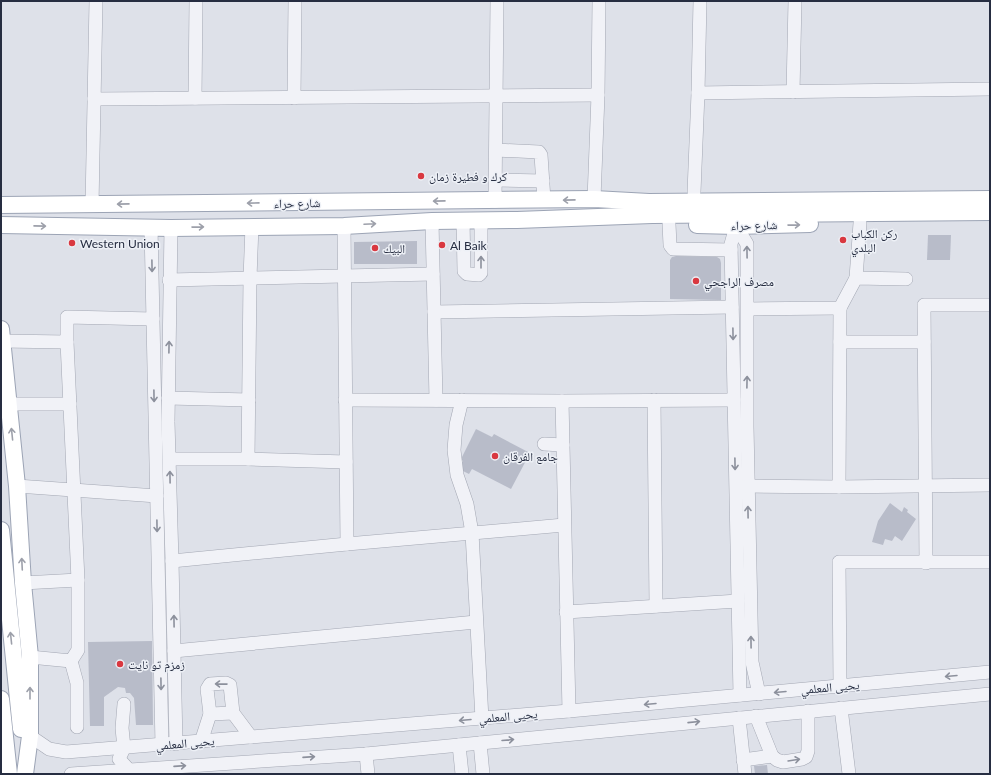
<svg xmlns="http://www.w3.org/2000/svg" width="991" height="775" font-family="Lato,'Noto Naskh Arabic',sans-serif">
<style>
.building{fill:#b8bcc9}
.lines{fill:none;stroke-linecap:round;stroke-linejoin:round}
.minor-casing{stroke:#a3a7b3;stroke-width:14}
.major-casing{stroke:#9ca4b5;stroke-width:18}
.minor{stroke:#f1f2f7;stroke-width:13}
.major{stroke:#fff;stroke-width:16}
.oneway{stroke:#9da0aa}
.oneway2{stroke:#8c909c}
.poi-dot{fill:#d93840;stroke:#edf0f6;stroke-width:1.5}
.labels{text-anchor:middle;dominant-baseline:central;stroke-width:3;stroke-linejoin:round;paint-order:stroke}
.poi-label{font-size:12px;fill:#262d41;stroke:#edf0f6;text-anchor:start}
.street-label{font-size:12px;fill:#262d41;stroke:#edf0f6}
</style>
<rect width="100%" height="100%" fill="#dee1e9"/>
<g class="building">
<polygon points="928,235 951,235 950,260 927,260"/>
<polygon points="417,241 417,264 354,264 354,242"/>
<polygon points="676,256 717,257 720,259 721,263 721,300 670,299 670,260 672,257"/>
<polygon points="476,429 492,437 494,434 530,453 511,489 472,469 469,474 459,469 463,461 461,459"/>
<polygon points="890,503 902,512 904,507 908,510 907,512 916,519 902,541 895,536 892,541 885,539 883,545 872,542 878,521"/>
<polygon points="152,641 153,725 136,725 134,698 130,693 126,693 125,688 118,687 104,697 104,726 90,726 88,642"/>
<polygon points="767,765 768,774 755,774 754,766"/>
</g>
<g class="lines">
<g class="minor-casing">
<g id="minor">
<polyline points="793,92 795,1"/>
<polyline points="698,93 990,89"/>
<polyline points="195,98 196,1"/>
<polyline points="294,98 295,1"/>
<polyline points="94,99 598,95"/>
<polyline points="496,150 539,152 541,155 544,200"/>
<polyline points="496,180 543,181"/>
<polyline points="694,192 698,93 700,1"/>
<polyline points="594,199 598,95 599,1"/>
<polyline points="495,201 497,1"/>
<polyline points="92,205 96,1"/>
<polyline points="463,220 464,271 467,274 479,275 481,273 481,220"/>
<polyline points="432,221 436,400"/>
<polyline points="669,224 670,245 673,249 731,250"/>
<polyline points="344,226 347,544"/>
<polyline points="736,226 747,244 747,427 752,662 759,694"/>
<polyline points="736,226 731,244 740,695"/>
<polyline points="151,227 162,745"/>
<polyline points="171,228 168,422 172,561 176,744"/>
<polyline points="856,278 860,223"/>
<polyline points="169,280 433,274"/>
<polyline points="748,309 840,308 856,278 906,279"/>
<polyline points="434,312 732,307"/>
<polyline points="2,341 67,342 67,317 153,319"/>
<polyline points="840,342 924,342"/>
<polyline points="168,398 249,400"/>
<polyline points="345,400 562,401 734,400"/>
<polyline points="462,400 456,425 454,450 457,475 467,504 472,533 482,719"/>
<polyline points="654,400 656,606"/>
<polyline points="562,401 569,711"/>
<polyline points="9,404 70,404"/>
<polyline points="544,444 563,445"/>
<polyline points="170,459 248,459 346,462"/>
<polyline points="248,459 250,278 252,226"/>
<polyline points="17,486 157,496"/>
<polyline points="747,486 839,487 990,485"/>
<polyline points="839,487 840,308"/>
<polyline points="172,561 347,544 564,525"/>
<polyline points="926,563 924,305 990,305"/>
<polyline points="23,583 78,580"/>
<polyline points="566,612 738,601"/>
<polyline points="174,651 476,622"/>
<polyline points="30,657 71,661 78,650 78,580 67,342"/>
<polyline points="71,661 77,683 77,727"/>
<polyline points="840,686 839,562 990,562"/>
<polyline points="124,704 122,728 124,748 119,759 129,770"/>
<polyline points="841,708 849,774"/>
<polyline points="210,714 233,713"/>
<polyline points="756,716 772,756 777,760 783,762 802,759 806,757 808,751 808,711"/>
<polyline points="739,718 745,774"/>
<polyline points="30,736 49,749 66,752 569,711 990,672"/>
<polyline points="201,742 210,714 207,689 210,684 226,683 230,685 233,713 251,737"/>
<polyline points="480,743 483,774"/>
<polyline points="459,745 462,774"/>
<polyline points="366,754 368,774"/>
<polyline points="743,760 772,756"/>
<polyline points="71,774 366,754 990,694"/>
</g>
</g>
<g class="major-casing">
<g id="major">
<polyline points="1,205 594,199 649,202 990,199"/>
<polyline points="1,225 171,228 344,226 432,221 517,220 652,215 990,212"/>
<polyline points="697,225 736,226 810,224"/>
<polyline points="1,329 17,486 23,583 30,657 30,736 25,774"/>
<polyline points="1,530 21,729"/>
<polyline points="1,699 9,774"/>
</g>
</g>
<use href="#minor" class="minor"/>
<use href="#major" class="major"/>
</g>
<defs><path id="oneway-shaft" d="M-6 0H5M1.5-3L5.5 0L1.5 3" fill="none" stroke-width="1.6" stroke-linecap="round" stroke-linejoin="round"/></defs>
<g class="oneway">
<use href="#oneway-shaft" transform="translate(569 200) rotate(179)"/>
<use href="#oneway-shaft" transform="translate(439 201) rotate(179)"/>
<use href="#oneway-shaft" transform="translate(253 203) rotate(179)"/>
<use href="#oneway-shaft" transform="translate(123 204) rotate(179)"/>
<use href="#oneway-shaft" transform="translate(370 224) rotate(-3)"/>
<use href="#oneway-shaft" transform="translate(794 225) rotate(-1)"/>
<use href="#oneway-shaft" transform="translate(40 226) rotate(1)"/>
<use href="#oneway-shaft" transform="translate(198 227) rotate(-1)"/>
<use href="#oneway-shaft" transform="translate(12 434) rotate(-96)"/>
<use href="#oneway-shaft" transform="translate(22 564) rotate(-93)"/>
<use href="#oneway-shaft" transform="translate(11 638) rotate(-96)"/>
<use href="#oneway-shaft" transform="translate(30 693) rotate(-90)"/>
</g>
<g class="oneway2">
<use href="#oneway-shaft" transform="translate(747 252) rotate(-91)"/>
<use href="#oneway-shaft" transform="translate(481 262) rotate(-90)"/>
<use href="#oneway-shaft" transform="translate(152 266) rotate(89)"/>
<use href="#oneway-shaft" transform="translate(733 334) rotate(89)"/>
<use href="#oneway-shaft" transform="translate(169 347) rotate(-89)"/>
<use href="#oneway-shaft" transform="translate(747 382) rotate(-89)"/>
<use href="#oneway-shaft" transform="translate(154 396) rotate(89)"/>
<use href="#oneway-shaft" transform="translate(735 464) rotate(89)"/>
<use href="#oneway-shaft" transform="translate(170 477) rotate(-91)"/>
<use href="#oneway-shaft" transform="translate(748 512) rotate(-91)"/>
<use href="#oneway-shaft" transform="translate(157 526) rotate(89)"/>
<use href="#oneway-shaft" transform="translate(174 621) rotate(-91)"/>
<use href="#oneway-shaft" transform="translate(751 642) rotate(-91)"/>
<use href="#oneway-shaft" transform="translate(951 676) rotate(175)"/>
<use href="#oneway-shaft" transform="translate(161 684) rotate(89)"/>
<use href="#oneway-shaft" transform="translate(221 684) rotate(-179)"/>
<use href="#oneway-shaft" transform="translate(780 692) rotate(175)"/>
<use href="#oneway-shaft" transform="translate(650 704) rotate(175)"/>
<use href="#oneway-shaft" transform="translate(465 720) rotate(175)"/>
<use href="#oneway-shaft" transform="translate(694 722) rotate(-6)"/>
<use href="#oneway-shaft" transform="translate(508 740) rotate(-5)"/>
<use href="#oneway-shaft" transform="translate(309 757) rotate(-4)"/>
<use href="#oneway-shaft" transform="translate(794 760) rotate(-9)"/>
<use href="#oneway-shaft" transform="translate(180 766) rotate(-4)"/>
</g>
<g class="poi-dot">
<circle cx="421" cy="176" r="4"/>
<circle cx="843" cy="240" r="4"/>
<circle cx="72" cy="243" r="4"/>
<circle cx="442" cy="245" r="4"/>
<circle cx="375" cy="248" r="4"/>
<circle cx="696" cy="281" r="4"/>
<circle cx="495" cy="456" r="4"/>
<circle cx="120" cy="664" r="4"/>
</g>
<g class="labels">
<g class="poi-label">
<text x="429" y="176">كرك و فطيرة زمان</text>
<text x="851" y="233">ركن الكباب<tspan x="851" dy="14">البلدي</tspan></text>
<text x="80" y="243">Western Union</text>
<text x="450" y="245">Al Baik</text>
<text x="383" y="248">البيك</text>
<text x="704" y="281">مصرف الراجحي</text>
<text x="503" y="456">جامع الفرقان</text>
<text x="128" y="664">زمزم تو نايت</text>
</g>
<g class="street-label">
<text transform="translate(297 203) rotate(-1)">شارع حراء</text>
<text transform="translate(754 225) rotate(-1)">شارع حراء</text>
<text transform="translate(830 687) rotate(-5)">يحيى المعلمي</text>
<text transform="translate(508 716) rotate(-5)">يحيى المعلمي</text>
<text transform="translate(185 743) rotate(-5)">يحيى المعلمي</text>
</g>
</g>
<rect width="991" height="775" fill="none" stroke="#262d41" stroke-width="4"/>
</svg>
